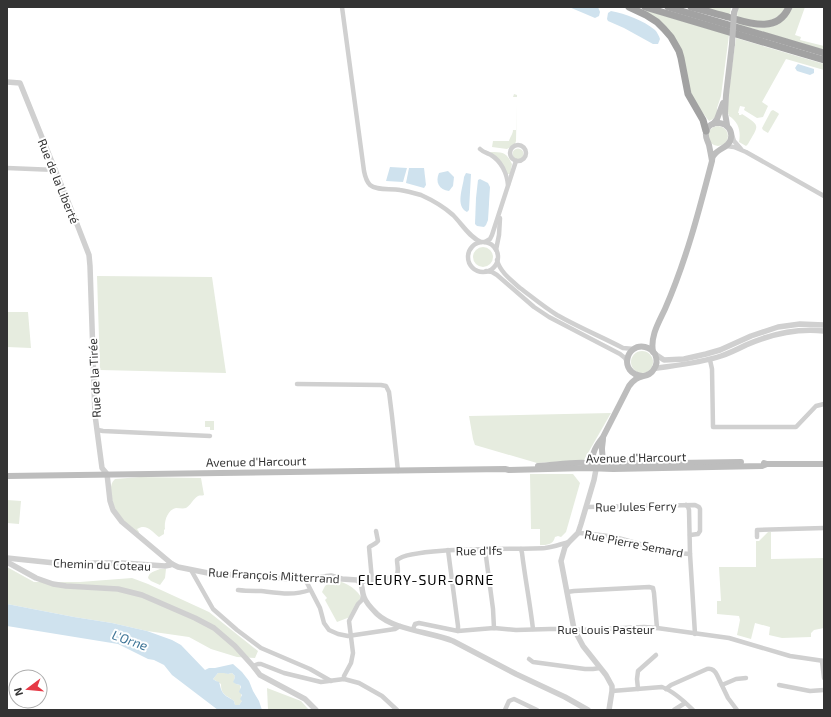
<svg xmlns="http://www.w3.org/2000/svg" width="831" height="717" font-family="'Exo 2',sans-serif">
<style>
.green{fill:#e6ecdf}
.water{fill:#cfe2ee;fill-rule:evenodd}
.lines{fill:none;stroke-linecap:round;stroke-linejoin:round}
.minor{stroke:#d0d0d0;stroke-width:4.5}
.tertiary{stroke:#d0d0d0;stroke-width:5.5}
.secondary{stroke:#bdbdbd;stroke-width:6}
.trunk{stroke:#a2a2a2;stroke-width:7}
.secondary-bridge{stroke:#bdbdbd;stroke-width:6}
.labels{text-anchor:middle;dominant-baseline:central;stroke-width:4;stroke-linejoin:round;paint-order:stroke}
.street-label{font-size:12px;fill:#333;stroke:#fff}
.water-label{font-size:13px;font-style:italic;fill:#3f7597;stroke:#fff}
.quarter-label{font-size:14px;letter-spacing:1px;fill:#000;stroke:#fff}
</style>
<rect width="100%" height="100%" fill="#fff"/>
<g class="green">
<polygon points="699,7 731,7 730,15"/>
<path d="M738 7H786C784 11 782 13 778 16 763 27 754 22 738 18L737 14Z"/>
<path d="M792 7H805L795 35 801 37 800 40 824 46V50L737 24 738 23C760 30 781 32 792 7Z"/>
<polygon points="638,8 729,35 721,96 717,108 717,116 713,119 709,121 693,100 679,47"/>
<path d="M736 38 824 64V70L786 59 762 102 768 106 763 117 757 118 744 110 745 107 740 106 738 113H739V115H741L742 114C761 126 759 125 748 144L746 146 739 142C741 132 739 122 729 116V114L727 113 731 73Z"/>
<path d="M514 94 517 95 516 141 515 144 507 149 492 147 493 141H509C510 137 513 134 513 130H516L517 97H513Z"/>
<polygon points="773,110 778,113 779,114 768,133 763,130 762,128 771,111"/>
<circle cx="718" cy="136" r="10"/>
<circle cx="518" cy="154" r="5.5"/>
<path d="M490 152C503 152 506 152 512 164L510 174H507Z"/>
<circle cx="483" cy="257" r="10"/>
<polygon points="97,276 212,277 226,373 100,370"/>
<polygon points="7,312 28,312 31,348 7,347"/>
<circle cx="642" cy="362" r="11"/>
<polygon points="611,413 584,460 537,463 475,445 473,439 469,416"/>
<polygon points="205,421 214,421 214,430 210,430 210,427 205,427"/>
<path d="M530 474H573L580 483 566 532 561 537 558 536 555 537C553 545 547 545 540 545V529H531Z"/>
<path d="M140 477 201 478 204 495C202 496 200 495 198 496 193 499 191 505 186 508 183 509 179 508 176 508 167 510 164 522 165 529L164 530V534L159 537C152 531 146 523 137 529L139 532 138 534C124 521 112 513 111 491 111 486 111 483 115 479Z"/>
<polygon points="7,500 21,501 19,524 7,523"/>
<polygon points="768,532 771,532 771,559 824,558 824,628 814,630 811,633 811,637 782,638 769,635 770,627 755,623 751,639 737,635 740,620 739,616 717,614 717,601 721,601 719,567 756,567 756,541 759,541"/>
<polygon points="7,567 34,582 80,582 132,578 148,584 209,612 258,651 255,658 237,657 211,649 189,637 147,631 112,623 74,617 7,604"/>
<path d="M160 569H166L165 578 160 585 151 581 148 578C149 572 155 571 160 569Z"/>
<path d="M329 580C342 580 354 586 361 597L350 617 337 622 325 600 327 598 322 592 325 586 330 582Z"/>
<path d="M224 672 228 674 232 673 235 676 234 680 236 684 240 685 242 701 239 705H235L234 701C227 695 221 696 221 684L213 679 218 673Z"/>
<polygon points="267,688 301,701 309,710 268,710"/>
</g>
<g class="water">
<polygon points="569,7 598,7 600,12 599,16 595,18"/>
<path d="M611 11C626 14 643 20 655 30 657 32 659 36 660 39L658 44H653L624 28 608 21 607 19 608 13Z"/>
<polygon points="798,64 814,69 814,73 810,75 797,71 795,68 797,65"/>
<polygon points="390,167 407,168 403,182 386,181"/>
<polygon points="409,168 424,168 426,185 424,188 406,183"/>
<path d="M448 171 454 177 453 186 449 191C439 190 435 182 439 173Z"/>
<path d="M466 173 471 174 469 210 467 212C455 206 463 188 464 177Z"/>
<polygon points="480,179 488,183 490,187 488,220 486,225 484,227 477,226 475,224 476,198 478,180"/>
<path d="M7 604 74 617 112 623 147 631 172 640 181 645 205 670 209 668H215L233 664 242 672 249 681 253 691 259 701 262 710H218L172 675 164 665 154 660 148 659 118 644 7 626ZM224 673 228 674 232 673 235 676 234 680 233 682 236 684 240 685 241 687 239 692 242 695 240 699 242 701 239 705H235L234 701C229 697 223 696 221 689 220 687 220 684 219 682L216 681 213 679 218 673Z"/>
</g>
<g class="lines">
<g class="minor">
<path d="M342 7 364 171C365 176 366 181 370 185 377 191 391 188 400 190 407 191 414 193 421 195 432 200 443 206 453 215 462 224 469 237 481 242"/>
<polyline points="732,135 734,141 741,149"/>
<circle cx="518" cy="153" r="8"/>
<polyline points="726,146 734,147 746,152 824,196"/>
<path d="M480 149C483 152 487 153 491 155 501 161 507 173 508 185"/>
<polyline points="7,168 56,170"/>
<polyline points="485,242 490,239 492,235 516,161"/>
<circle cx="483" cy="257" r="15"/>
<polyline points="496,250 499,235 500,218"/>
<path d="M497 260C500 272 511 280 520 288 532 297 544 307 557 315 578 327 602 337 623 348L634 349"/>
<polyline points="486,271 492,272 497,275 534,307 549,317 620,354 625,358 627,362"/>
<polyline points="710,360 712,369 713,427 796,427 816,406 824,404"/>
<polyline points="297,384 381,385 386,386 389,392 392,416 398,471"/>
<polyline points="98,430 103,431 210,436"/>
<polyline points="686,505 688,507 689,510 690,554 695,634"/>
<polyline points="586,507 695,505 699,507 700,509 700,531 698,534 690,535"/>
<path d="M578 533C591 534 605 535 618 538 642 544 665 553 690 554"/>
<polyline points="757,537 757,530 824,528"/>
<polyline points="485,549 493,609 494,628"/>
<path d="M521 549 522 553C525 578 530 603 533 629"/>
<polyline points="448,550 458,626 458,631"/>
<polyline points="191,570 213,609 237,630 261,648 310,669 331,681"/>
<polyline points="305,579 320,608 324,623 329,630 338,634 348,636 395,629 400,626"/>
<path d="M372 580 369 547C372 545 376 544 378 541L376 531"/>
<path d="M360 582 395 577C400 573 397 566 397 560 412 546 519 550 545 548 553 547 561 544 569 542"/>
<path d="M238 590C246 591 253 591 261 591 278 593 293 596 310 590"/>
<polyline points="567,592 574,591 649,587 653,588 654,593 657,628"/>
<polyline points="413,629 415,624 419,623 458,631 494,628 516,630 550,629 574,629 581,630 644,627 657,628 729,638 790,656 824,661"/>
<polyline points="529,659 533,662 585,669 593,669 600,668"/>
<polyline points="822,661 824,678"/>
<polyline points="253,666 258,664 261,664 284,673 321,682 344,679 359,683 382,696 397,710"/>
<polyline points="344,679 344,676 351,663 353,653 349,621 358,604 362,600 363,596"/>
<polyline points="722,685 736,679 746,678"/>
<polyline points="779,685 810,691 824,690"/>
<polyline points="638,689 637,679 638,671 656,655"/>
<path d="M666 689 671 685 707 669C712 668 715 671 717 675L728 698 737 710"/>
<path d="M612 691 662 687C673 691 685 702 693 710"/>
<polyline points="505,710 509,701 514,699 537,710"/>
<polyline points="674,710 685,703"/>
</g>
<g class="tertiary">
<path d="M7 82 20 83 75 219 89 255 90 266 95 415 102 468 107 474 110 501 113 510 122 522 172 564 178 567 208 573 290 579H305L331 576 342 579 357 580C364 585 361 590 364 597 366 603 372 609 377 614 394 630 431 632 453 641L516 674 565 697 588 710"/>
<polyline points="655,354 664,360 684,359 706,354 720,350 751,336 778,327 800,324 824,325"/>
<path d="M654 369 657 368C679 365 700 363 721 356 730 353 738 349 746 345 771 334 797 328 824 331"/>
<polyline points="597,464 594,480 581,524 578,533 569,542 565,547 561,561 574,629 583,646 606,675 612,686 612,691 609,710"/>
<polyline points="7,558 74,565 95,563 123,563 165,566 170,565 172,564"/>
<polyline points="7,562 36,578 53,584 66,586 118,589 142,595 195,618 214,628 235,646 253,666 260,675 305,699 316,710"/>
</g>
<g class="secondary">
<polyline points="734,13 736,7"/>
<polyline points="713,124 717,119 723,103"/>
<polyline points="727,125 725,113 726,95 732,44"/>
<path d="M653 352C650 336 659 322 665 309 686 261 699 211 712 161 712 159 713 156 714 155 719 148 730 147 731 138 734 121 708 117 706 133 705 138 708 141 709 145 710 150 711 155 712 161"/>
<polyline points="764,463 767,464 824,464"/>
<path d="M597 464C595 462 594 461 593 458 592 451 599 442 603 437L629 386C631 383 633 381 636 379 642 375 650 377 654 369 657 365 657 359 655 354 653 351 649 348 645 347 626 343 618 373 642 376"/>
<path d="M597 464C605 459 602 456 602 449 602 445 603 442 603 438"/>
<path d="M538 466C555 465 571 462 587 463 639 464 690 463 741 462"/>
<polyline points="7,476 505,469 509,470 587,468 613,469 762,466 767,464"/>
</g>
<g class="trunk">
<polyline points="629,7 646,15 657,22 664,29 671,37 679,51 681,58 688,94 703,120 706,131"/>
<polyline points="645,7 824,60"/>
<polyline points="668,7 824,53"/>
<path d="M691 7C704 10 716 14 728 17 749 23 777 34 789 7"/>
</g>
<polyline class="secondary-bridge" points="732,44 734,13"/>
</g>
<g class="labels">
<g class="street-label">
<text transform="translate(59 181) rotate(68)">Rue de la Liberté</text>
<text transform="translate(94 378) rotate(-93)">Rue de la Tirée</text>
<text transform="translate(636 457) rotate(-1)">Avenue d'Harcourt</text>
<text transform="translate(256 461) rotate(-1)">Avenue d'Harcourt</text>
<text transform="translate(636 506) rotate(-1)">Rue Jules Ferry</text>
<text transform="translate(634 543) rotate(11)">Rue Pierre Semard</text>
<text transform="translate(479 550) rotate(-1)">Rue d'Ifs</text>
<text transform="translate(102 564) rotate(2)">Chemin du Coteau</text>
<text transform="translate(274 575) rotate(3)">Rue François Mitterrand</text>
<text x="606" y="629">Rue Louis Pasteur</text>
</g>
<g class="water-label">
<text transform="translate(130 640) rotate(19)">L'Orne</text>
</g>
<g class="quarter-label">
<text x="426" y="579">FLEURY-SUR-ORNE</text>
</g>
</g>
<rect width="831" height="717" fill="none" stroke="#333333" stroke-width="16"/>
<g transform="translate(28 689) rotate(254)"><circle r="19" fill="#ffffff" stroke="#adadad"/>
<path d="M0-3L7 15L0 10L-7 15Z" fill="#e63946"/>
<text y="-6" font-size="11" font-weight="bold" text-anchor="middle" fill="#333333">N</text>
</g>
</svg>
